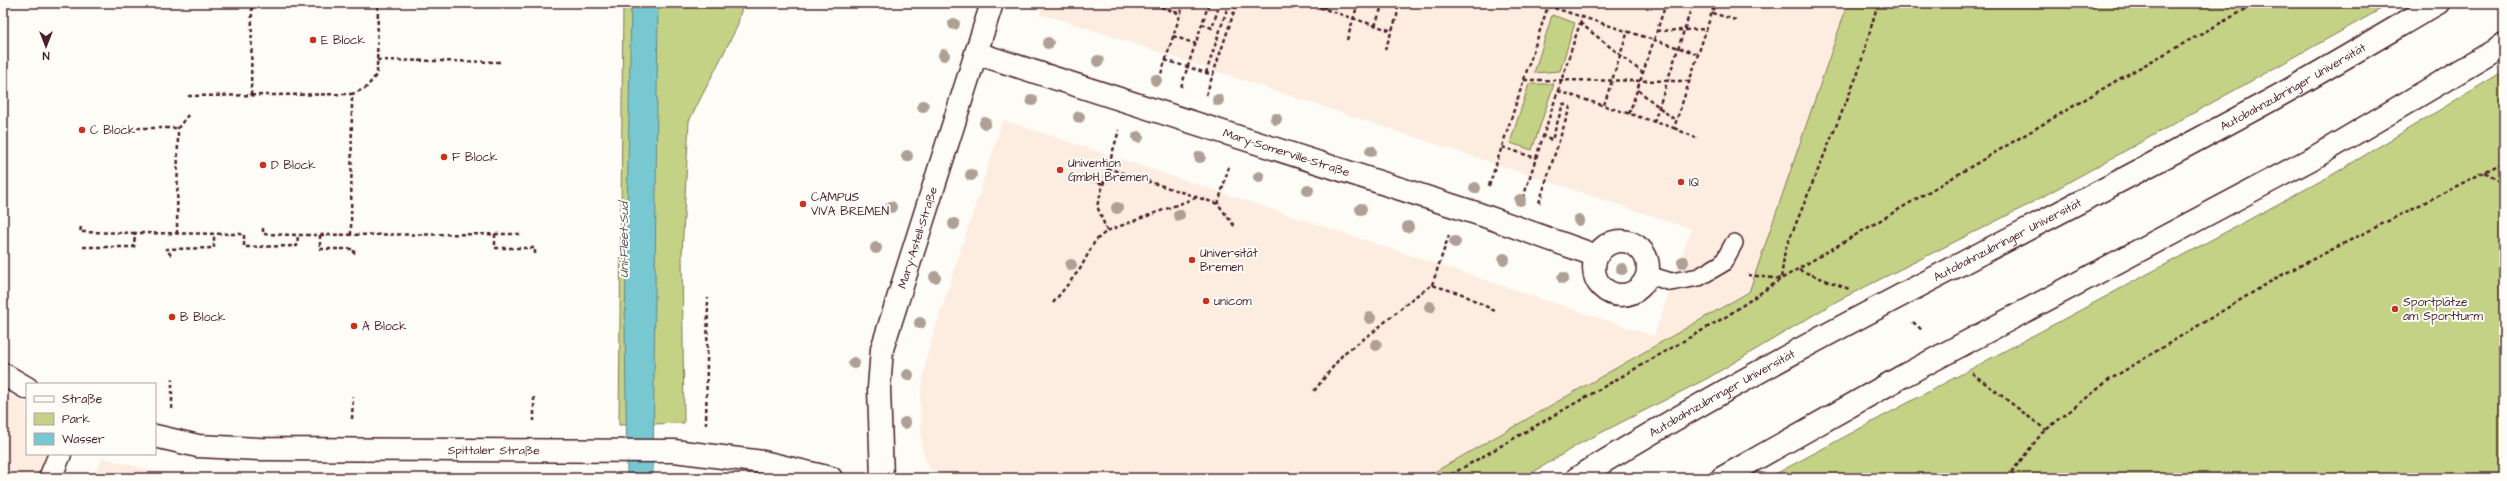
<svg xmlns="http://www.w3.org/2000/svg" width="2507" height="481" font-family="'Architects Daughter',sans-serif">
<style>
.built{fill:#fdede0}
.green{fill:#c4d285;stroke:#877858}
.water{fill:#77c8d0;stroke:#65848e}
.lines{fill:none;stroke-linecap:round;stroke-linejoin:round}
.service-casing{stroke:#4a1f2b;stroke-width:20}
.minor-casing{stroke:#4a1f2b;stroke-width:25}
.primary-casing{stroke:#4a1f2b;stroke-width:25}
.path{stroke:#4a1f2b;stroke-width:2.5;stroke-dasharray:4 3;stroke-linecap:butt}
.service{stroke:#fdfcf7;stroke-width:17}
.minor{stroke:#fdfcf7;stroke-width:22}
.primary{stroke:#fdfcf7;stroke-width:22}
.tree{fill:#afa096}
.poi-dot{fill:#c8321e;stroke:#fdfcf7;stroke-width:1.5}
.labels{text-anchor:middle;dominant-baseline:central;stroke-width:4;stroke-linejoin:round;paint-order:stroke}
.poi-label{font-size:12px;fill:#4a1f2b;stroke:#fdfcf7;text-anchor:start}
.street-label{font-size:12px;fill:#4a1f2b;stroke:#fdfcf7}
.water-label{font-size:13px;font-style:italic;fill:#5a5a65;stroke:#fdfcf7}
</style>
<rect width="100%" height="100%" fill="#fdfcf7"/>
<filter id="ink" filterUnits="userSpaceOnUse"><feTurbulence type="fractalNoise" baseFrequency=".025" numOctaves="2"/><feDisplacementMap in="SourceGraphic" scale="8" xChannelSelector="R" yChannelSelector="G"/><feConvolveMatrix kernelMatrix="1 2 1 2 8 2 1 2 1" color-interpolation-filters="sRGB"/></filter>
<g filter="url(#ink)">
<g class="built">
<polygon points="1043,3 1848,3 1749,292 1424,478 951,478 929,469 922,449 920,399 927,354 1003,120 1654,336 1691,229 1059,19 1039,15"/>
<polygon points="3,390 27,404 27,454 47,454 39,478 3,478"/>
<polygon points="103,458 182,478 92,478"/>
</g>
<g class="green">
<polygon points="623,3 743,3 737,27 689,121 682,254 684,423 619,425"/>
<polygon points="1848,3 2392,3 2022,208 1837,301 1708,378 1579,444 1524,478 1424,478 1749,292"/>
<polygon points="1552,15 1575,23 1560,71 1534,73"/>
<polygon points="2504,71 2504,478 1768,478 2332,175"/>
<polygon points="1529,84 1554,84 1532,150 1510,143"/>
</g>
<polygon class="water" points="631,3 658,3 653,478 627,478 625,326"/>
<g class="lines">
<g class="service-casing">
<polyline id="service" points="1649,275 1671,282 1699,277 1723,263 1734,243"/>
</g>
<g class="minor-casing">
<g id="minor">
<path id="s1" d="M976 53 1479 214 1597 256"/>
<circle cx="1621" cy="268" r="27"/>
<polyline points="3,374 27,388"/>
<path id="s2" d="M155 436 198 446 259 449 674 451 763 462 831 478"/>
<polyline points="50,478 60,454"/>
<path id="s3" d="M882 478 879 388 882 349 992 3"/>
</g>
</g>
<g class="primary-casing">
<g id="primary">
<path id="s4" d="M1577 478C1804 337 2047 224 2280 95 2333 65 2385 34 2438 3"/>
<polyline points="1722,478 1903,376 2315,157 2504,45"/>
</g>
</g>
<g class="path">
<polyline points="1306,3 1392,31"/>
<polyline points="1539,3 1548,6"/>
<polyline points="1705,3 1714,6"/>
<polyline points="1161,7 1181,14"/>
<polyline points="1324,9 1326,3"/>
<polyline points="1712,13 1736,20"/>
<polyline points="1580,23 1643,73"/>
<polyline points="1202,24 1212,28 1220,3"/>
<polyline points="1375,26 1383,3"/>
<polyline points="1657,31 1707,29"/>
<polyline points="1173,36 1196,44"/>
<polyline points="1347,40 1358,3"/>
<polyline points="1385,50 1397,16 1398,3"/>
<polyline points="377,60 500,62"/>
<polyline points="1165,60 1213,75"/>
<polyline points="1206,73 1229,3"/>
<polyline points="1159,80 1184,3"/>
<polyline points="1524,80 1690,81"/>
<polyline points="1181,87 1209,3"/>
<polyline points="1638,90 1676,121"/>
<polyline points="1558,91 1674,128 1715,3"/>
<polyline points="251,95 252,3"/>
<polyline points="1206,95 1237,3"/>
<polyline points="188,96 352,94"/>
<polyline points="1604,105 1628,31"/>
<polyline points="1629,114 1654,40 1698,54"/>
<polyline points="1654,122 1693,3"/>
<polyline points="123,128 178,128"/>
<polyline points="1674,128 1696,138"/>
<polyline points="1502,147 1536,158"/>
<polyline points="1107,168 1218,204 1235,227"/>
<polyline points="2485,172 2504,185"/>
<polyline points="1078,177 1103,184"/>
<polyline points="1489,186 1548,6 1654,40 1666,3"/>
<polyline points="1523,198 1582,17"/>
<polyline points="1539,203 1570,107 1563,104 1552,140 1543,137"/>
<polyline points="1218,204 1229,166"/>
<polyline points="81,227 80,232 135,233"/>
<polyline points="263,228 263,234 298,235"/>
<polyline points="1107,231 1097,206 1119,130"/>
<polyline points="177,234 178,128 188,115"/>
<polyline points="495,234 495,248 535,248 535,256"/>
<polyline points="320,235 320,249 354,249 354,257"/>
<polyline points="351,235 352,94 366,88 377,74 378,3"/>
<polyline points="83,247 134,247 135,233 244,234 244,247 297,246 298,235 523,234"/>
<polyline points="171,255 166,249 214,248 214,234"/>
<polyline points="1799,270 1849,289"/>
<polyline points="1748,275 1781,279 1785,250 1858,73 1878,3"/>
<polyline points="1432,285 1449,235"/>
<polyline points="1053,303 1080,269 1095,241 1107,231 1198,197"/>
<polyline points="1913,322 1923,331"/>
<polyline points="1972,373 2046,430"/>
<polyline points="1314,391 1344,353 1372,333 1413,298 1432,285 1462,294 1497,312"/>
<polyline points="534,397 534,421"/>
<polyline points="172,409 172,379"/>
<polyline points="352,419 353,396"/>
<polyline points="706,425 708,298"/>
<polyline points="1445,478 1727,316 1781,279 2121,78 2257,3"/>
<polyline points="2007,478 2042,433 2109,380 2278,277 2504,162"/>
</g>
<use href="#service" class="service"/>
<use href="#minor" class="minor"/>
<use href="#primary" class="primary"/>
</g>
<g class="tree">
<circle cx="954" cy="24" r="6"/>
<circle cx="1048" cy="43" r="6"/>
<circle cx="944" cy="55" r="6"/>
<circle cx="1098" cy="61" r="6"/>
<circle cx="1156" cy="80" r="6"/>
<circle cx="1032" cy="100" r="6"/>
<circle cx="1218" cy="100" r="6"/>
<circle cx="923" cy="106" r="6"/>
<circle cx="1079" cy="117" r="6"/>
<circle cx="1276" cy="119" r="6"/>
<circle cx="985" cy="123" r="6"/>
<circle cx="1138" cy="137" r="6"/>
<circle cx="1371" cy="151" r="6"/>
<circle cx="907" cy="156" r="6"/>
<circle cx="1200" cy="157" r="6"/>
<circle cx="971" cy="175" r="6"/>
<circle cx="1259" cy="177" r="6"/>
<circle cx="1475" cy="188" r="6"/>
<circle cx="1308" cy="190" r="6"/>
<circle cx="1520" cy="200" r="6"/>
<circle cx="891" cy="207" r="6"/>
<circle cx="1117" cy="208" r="6"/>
<circle cx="1361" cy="209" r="6"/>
<circle cx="1179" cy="215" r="6"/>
<circle cx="1579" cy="220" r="6"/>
<circle cx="954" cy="224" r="6"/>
<circle cx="1408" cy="227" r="6"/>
<circle cx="1455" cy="242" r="6"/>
<circle cx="876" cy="248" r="6"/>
<circle cx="1504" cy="259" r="6"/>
<circle cx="1683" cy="262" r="6"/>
<circle cx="1071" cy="265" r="6"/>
<circle cx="1622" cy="269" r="6"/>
<circle cx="935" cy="277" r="6"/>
<circle cx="1563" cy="278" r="6"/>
<circle cx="1430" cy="307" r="6"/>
<circle cx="1370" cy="318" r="6"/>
<circle cx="920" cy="323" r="6"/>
<circle cx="1376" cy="345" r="6"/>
<circle cx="854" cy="363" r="6"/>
<circle cx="908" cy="375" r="6"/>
<circle cx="905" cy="423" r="6"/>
</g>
</g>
<g class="poi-dot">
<circle cx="313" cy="40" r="4"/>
<circle cx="82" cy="130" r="4"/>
<circle cx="444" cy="157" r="4"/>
<circle cx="263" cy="165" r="4"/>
<circle cx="1060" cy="170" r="4"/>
<circle cx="1681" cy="182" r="4"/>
<circle cx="803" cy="204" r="4"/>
<circle cx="1192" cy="260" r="4"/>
<circle cx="1206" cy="301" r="4"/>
<circle cx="2395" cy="309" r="4"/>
<circle cx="172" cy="317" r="4"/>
<circle cx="354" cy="326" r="4"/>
</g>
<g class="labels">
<g class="poi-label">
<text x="321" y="40">E Block</text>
<text x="90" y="130">C Block</text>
<text x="452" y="157">F Block</text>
<text x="1068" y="163">Univention<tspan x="1068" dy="14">GmbH Bremen</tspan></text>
<text x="271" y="165">D Block</text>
<text x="1689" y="182">IQ</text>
<text x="811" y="197">CAMPUS<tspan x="811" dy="14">VIVA BREMEN</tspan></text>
<text x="1200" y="253">Universität<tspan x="1200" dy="14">Bremen</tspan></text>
<text x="1214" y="301">unicom</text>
<text x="2403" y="302">Sportplätze<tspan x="2403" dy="14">am Sportturm</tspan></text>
<text x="180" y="317">B Block</text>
<text x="362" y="326">A Block</text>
</g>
<g class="street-label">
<text stroke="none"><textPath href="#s4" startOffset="816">Autobahnzubringer Universität</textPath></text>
<text stroke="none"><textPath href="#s1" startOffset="326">Mary-Somerville-Straße</textPath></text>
<text stroke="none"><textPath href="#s3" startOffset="246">Mary-Astell-Straße</textPath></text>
<text stroke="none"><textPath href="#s4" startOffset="492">Autobahnzubringer Universität</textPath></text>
<text stroke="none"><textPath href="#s4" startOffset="168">Autobahnzubringer Universität</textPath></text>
<text stroke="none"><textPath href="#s2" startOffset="340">Spittaler Straße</textPath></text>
</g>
<g class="water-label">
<text transform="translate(624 240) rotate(-90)">Uni-Fleet-Süd</text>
</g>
</g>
<rect width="2507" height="481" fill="none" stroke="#fdfcf7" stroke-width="16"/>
<rect x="8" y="8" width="2491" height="465" fill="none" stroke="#4a1f2b" stroke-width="1.5" filter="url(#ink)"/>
<rect x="26" y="383" width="130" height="72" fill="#fdfcf7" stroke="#b5a4a5"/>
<rect x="34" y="396" width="20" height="6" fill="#fdfcf7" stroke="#b5a4a5"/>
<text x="62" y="403" font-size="12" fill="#4a1f2b">Straße</text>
<rect x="34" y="413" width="20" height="12" fill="#c4d285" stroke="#b5a4a5"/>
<text x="62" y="423" font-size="12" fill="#4a1f2b">Park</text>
<rect x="34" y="433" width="20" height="12" fill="#77c8d0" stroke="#b5a4a5"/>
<text x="62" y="443" font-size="12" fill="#4a1f2b">Wasser</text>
<g transform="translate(46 46) rotate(180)" stroke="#fdfcf7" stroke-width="3" paint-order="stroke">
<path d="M0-3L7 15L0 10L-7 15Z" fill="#4a1f2b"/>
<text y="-6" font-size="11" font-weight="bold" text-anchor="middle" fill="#4a1f2b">N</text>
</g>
</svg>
